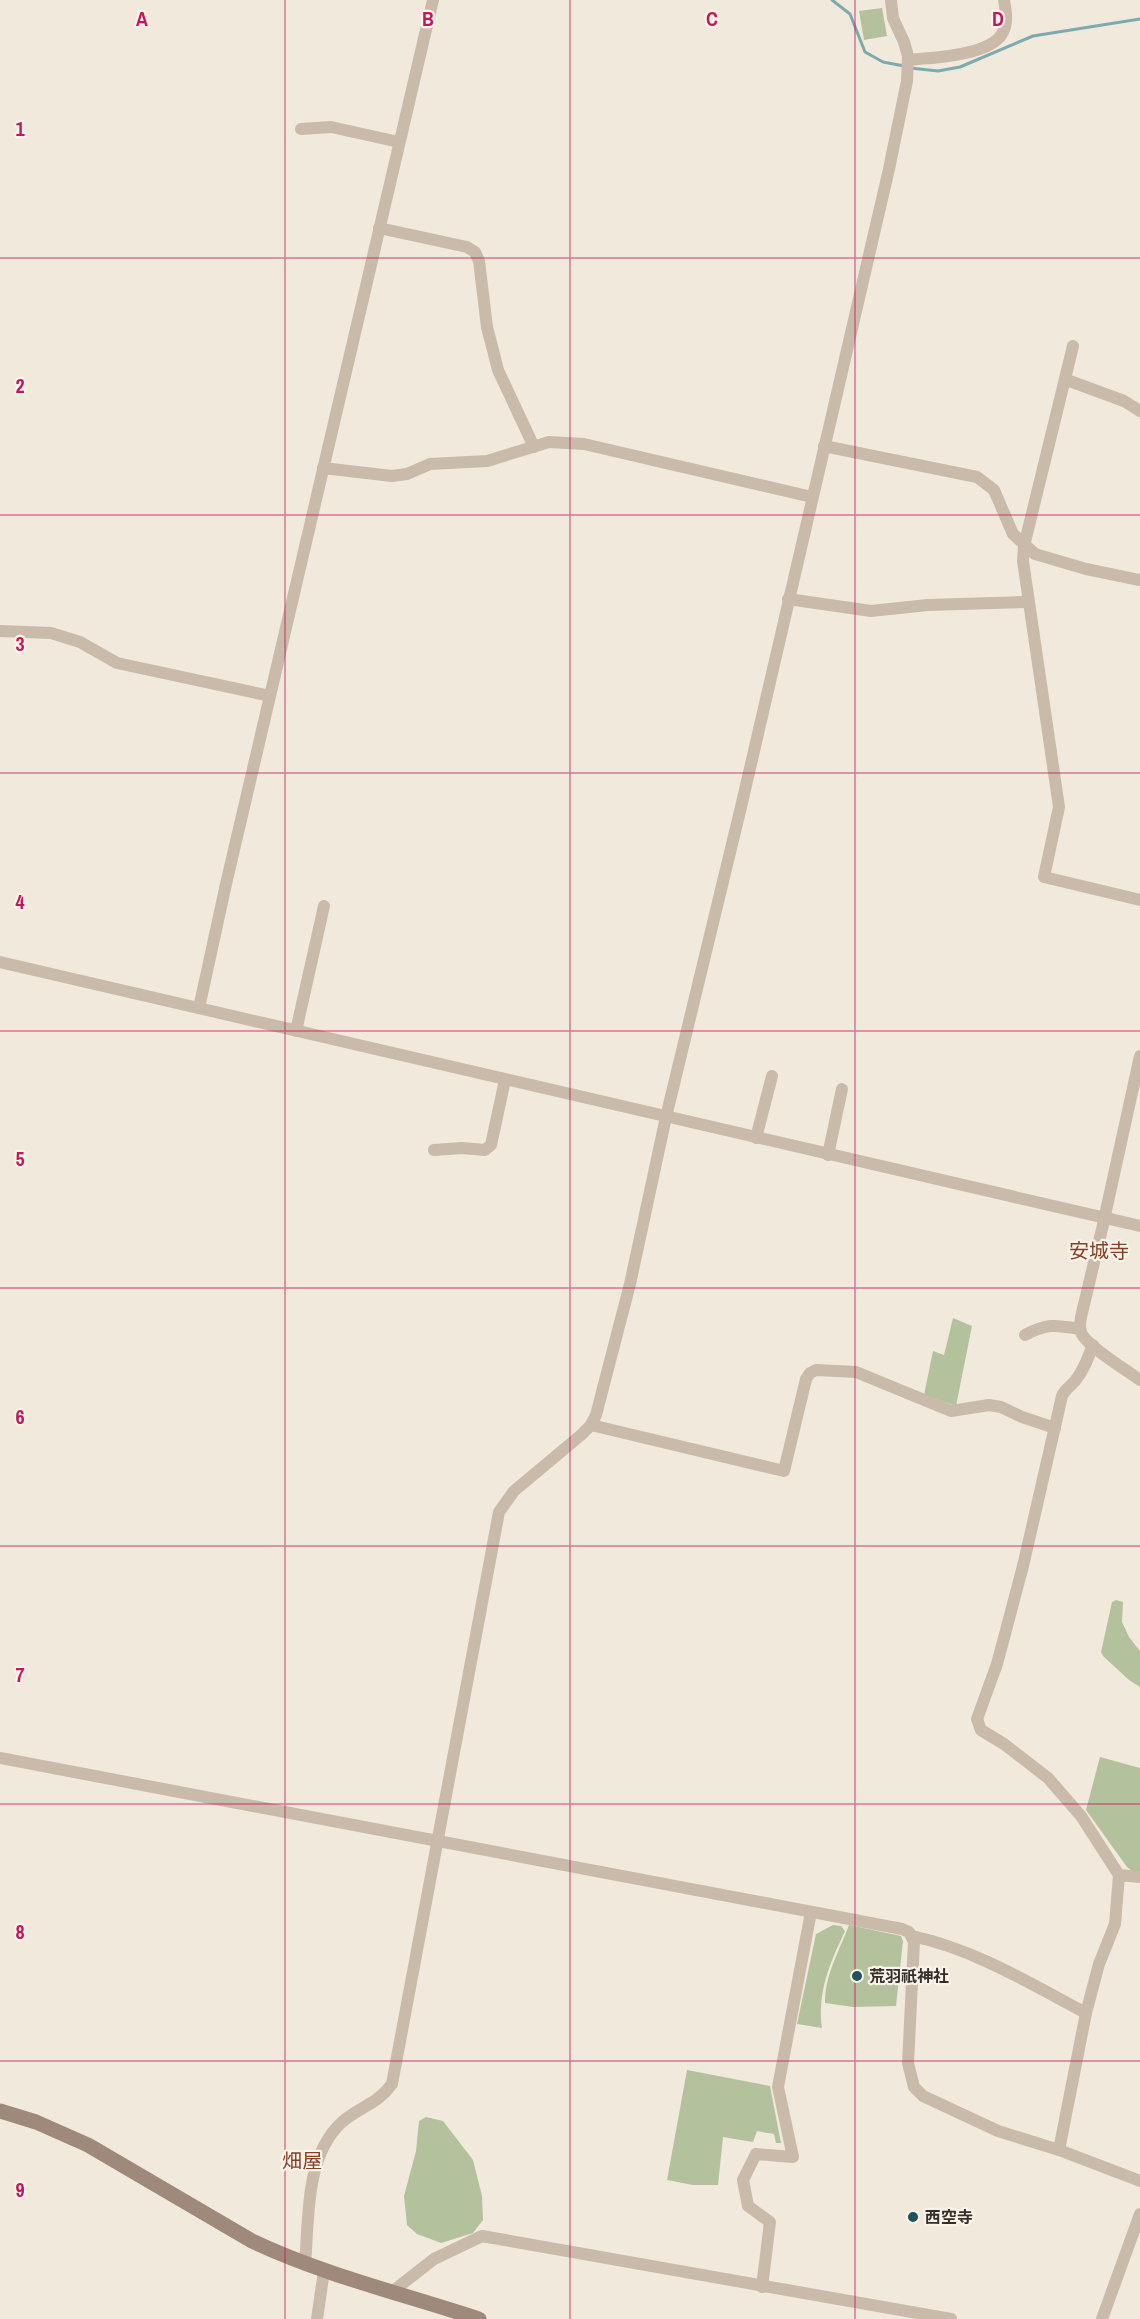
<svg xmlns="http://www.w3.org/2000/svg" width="1140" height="2319" font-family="'Archivo Narrow','Noto Sans JP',sans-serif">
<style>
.green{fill:#b4c19d}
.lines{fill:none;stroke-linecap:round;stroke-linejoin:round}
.stream{stroke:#7cabaf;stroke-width:3}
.street{stroke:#cabaa9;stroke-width:12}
.secondary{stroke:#9e897a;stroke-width:15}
.grid{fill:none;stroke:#c2185b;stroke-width:1.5;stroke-opacity:0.55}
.poi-dot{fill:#1f5259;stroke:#faf3ea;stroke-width:2}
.labels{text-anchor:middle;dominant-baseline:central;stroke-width:4.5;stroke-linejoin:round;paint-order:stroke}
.poi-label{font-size:16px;font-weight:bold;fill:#372e29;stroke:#faf3ea;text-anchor:start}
.quarter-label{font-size:20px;fill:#853f23;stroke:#faf3ea}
.grid-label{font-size:20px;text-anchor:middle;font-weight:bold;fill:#c2185b;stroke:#faf3ea;stroke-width:4.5;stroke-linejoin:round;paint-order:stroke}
</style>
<rect width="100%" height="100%" fill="#f2e9dd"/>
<g class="green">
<polygon points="882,8 887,36 864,40 859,11"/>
<polygon points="953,1318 972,1326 956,1406 924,1395 933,1351 944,1355"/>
<polygon points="1116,1600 1123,1602 1122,1622 1129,1637 1140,1651 1140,1687 1129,1680 1103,1656 1101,1652 1112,1602"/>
<polygon points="1100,1757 1140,1768 1140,1873 1132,1871 1127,1867 1086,1810"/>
<path d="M833 1925 841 1926 845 1931C830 1963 817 1992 822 2028L797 2024 816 1934Z"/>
<path d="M849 1925 901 1936 903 1941 896 2006 853 2007 825 2003C825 1974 839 1952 849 1925Z"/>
<polygon points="687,2070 770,2086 781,2143 776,2143 774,2134 757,2131 753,2142 723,2137 718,2185 693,2185 667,2180"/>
<polygon points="426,2117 443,2121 473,2160 482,2196 483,2220 473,2233 441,2243 417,2234 407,2225 404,2196 416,2151 419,2121"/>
</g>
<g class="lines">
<g class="stream">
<polyline points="832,0 850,14 865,52 883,62 904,66"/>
<polyline points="910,68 938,71 960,67 1033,36 1140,19"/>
</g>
<g class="street">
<path d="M908 60C930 58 992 56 1003 32 1008 22 1006 11 1004 0"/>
<polyline points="301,129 331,127 399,142"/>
<polyline points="379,228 467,247 475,252 479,261 487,327 498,370 534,447"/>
<polyline points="1073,346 1024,546 1023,561 1059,807 1044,877 1140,900"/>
<polyline points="1067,380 1124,401 1140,411"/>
<polyline points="824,446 977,477 994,490 1013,534 1035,554 1086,569 1140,580"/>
<polyline points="323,468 392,476 407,474 430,464 487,461 549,442 584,444 812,497"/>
<polyline points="788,599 871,611 928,605 1028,602"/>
<polyline points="0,631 51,633 80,642 117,663 270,696"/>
<polyline points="0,962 1140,1226"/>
<polyline points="199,1008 226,884 433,0"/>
<polyline points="296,1031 324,906"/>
<path d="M1140 1056 1102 1229 1081 1317C1080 1324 1079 1330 1083 1336 1093 1350 1125 1369 1140 1380"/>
<polyline points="756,1138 772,1076"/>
<polyline points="434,1150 462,1148 485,1150 491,1145 505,1080"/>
<polyline points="828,1155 842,1089"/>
<path d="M1025 1335C1047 1323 1056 1325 1080 1329"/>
<path d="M1093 1345C1088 1358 1084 1370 1075 1381 1070 1387 1065 1389 1062 1396L1023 1566 997 1664 977 1719 981 1730 1004 1744 1048 1778 1081 1816 1119 1875 1140 1877"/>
<polyline points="591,1425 784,1471 806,1379 810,1373 816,1370 856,1372 951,1411 989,1405 1001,1407 1022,1417 1055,1428"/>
<polyline points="0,1758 902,1929 909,1932 914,1942 908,2063 914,2087 923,2096 998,2131 1059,2150 1140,2181"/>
<path d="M912 1936C974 1949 1031 1984 1086 2013"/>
<polyline points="1059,2150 1086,2013 1099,1964 1115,1924 1119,1875"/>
<path d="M305 2264C309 2218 305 2157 341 2123 358 2107 377 2105 392 2084L499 1512 514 1491 581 1435 591 1425 596 1415 630 1284 666 1117 741 807 889 169 907 81 908 56 904 42 893 18 891 0"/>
<polyline points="762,2287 770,2222 748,2206 743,2180 756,2154 793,2157 778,2087 811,1912"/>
<polyline points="393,2291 434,2259 482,2236 951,2319"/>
<polyline points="317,2319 324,2271"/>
<polyline points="1102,2319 1140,2214"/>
</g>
<path class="secondary" d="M0 2111 36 2122 88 2145 252 2241C324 2275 403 2294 479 2319"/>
</g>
<path class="grid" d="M285 0V2319M570 0V2319M855 0V2319M0 258H1140M0 515H1140M0 773H1140M0 1031H1140M0 1288H1140M0 1546H1140M0 1804H1140M0 2061H1140"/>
<g class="poi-dot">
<circle cx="857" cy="1976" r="6"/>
<circle cx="913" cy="2217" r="6"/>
</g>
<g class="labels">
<g class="poi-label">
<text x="869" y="1976">荒羽祇神社</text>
<text x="925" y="2217">西空寺</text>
</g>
<g class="quarter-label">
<text x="1099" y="1250">安城寺</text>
<text x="302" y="2160">畑屋</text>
</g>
</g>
<g class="grid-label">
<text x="142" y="26">A</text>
<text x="428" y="26">B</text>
<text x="712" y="26">C</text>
<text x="998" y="26">D</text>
<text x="20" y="136">1</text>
<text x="20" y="393">2</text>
<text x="20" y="651">3</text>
<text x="20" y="909">4</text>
<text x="20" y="1166">5</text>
<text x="20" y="1424">6</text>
<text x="20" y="1682">7</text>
<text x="20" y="1939">8</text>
<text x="20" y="2197">9</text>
</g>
</svg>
